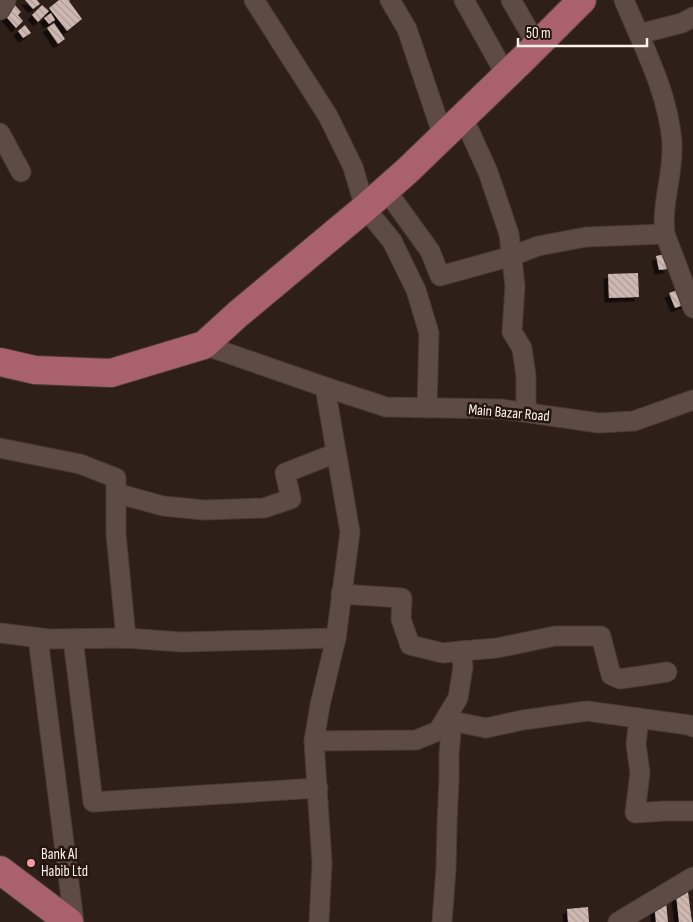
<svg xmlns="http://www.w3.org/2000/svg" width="693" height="922" font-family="'Sofia Sans Condensed',sans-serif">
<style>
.building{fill:url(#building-back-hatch);filter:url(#shadow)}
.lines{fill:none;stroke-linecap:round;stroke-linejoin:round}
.minor-casing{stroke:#493b38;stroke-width:21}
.primary-casing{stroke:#493b38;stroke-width:30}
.minor{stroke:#5e4b45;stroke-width:19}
.primary{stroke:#a8616d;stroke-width:28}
.poi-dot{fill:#f49aa0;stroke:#251610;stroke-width:2}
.labels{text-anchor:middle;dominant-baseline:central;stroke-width:5;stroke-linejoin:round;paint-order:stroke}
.street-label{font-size:15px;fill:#fdf2ee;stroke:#251610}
.poi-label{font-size:15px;fill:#fdf2ee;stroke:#251610;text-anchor:start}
</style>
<defs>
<pattern id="building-back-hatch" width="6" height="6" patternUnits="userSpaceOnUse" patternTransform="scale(1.25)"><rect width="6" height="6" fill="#ceb8b1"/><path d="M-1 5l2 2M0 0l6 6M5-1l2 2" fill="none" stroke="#ae9c96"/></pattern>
<filter id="shadow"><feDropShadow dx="-4.5" dy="4.5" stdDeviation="0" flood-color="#0009"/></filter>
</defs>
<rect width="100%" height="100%" fill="#2f1f19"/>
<g class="building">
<polygon points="25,0 37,0 40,4 33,9"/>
<polygon points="59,0 70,0 69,1 82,19 67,31 49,8"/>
<polygon points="14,4 21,12 18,15 23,21 16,28 3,13"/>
<polygon points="42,5 49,11 38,22 32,15"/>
<polygon points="51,13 55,20 49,24 44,18"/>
<polygon points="54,23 65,39 58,44 47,28"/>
<polygon points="25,25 31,33 23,38 18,31"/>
<polygon points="665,254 668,269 659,270 656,256"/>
<polygon points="638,273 639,297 609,298 608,274"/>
<polygon points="683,288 688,303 675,308 669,293"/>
<polygon points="688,892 692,922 679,922 676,894"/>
<polygon points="666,901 668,922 656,922 654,903"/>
<polygon points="588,907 589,922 568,922 567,909"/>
</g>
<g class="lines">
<g class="minor-casing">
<g id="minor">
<polyline points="254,0 328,116 353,167 365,208 392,241 416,290 429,333 427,408"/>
<polyline points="390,0 407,29 443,136"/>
<polyline points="464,0 506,75"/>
<polyline points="511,0 537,45"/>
<path d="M624 0C643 46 668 92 672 142 674 174 661 203 665 234L693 308"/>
<polyline points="0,10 6,0"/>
<polyline points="639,34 682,23 693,17"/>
<polyline points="463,117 488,172 509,234 515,286 512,332 522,348 526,376 526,412"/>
<polyline points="0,133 21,172"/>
<polyline points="386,190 430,251 440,276 512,256 538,246 586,237 665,234"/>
<polyline points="204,345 325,387 386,407 501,409 599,423 634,421 693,400"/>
<polyline points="0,448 80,464 116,478 116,534 126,638"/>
<polyline points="116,493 163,506 204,510 264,508 291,499 285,473 336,453"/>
<polyline points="341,594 402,598 401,619 410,645 443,653 461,651"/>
<polyline points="0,633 48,639 126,638 182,642 336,638"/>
<polyline points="38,638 74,922"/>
<polyline points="73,639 93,802 318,788"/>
<polyline points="446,718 458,698 463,667 461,651 497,648 555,636 601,636 611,675 620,679 667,672"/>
<polyline points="639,718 636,744 640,773 635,813 664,811 693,811"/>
<polyline points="314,741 416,740 438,731 446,718 452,721 486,728 523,720 587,711 689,725 693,727"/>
<polyline points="319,922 322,863 314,741 320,705 336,638 350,532 325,387"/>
<polyline points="442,922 446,869 447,824 449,780 449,754 452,721"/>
<polyline points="618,922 693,877"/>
</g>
</g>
<g class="primary-casing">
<g id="primary">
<polyline points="0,362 35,370 111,373 204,345 238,314 365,208 407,171 522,60 582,0"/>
<polyline points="0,870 69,922"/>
</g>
</g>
<use href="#minor" class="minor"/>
<use href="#primary" class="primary"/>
</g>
<circle class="poi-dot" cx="31" cy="863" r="5"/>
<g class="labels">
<g class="street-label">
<text transform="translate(509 413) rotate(5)">Main Bazar Road</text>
</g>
<g class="poi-label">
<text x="41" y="854">Bank Al<tspan x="41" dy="17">Habib Ltd</tspan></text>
</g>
</g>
<path d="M518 38v8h129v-8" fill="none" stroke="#fdf2ee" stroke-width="2.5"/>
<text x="526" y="38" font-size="15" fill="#fdf2ee" stroke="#251610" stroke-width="4" paint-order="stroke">50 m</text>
</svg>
